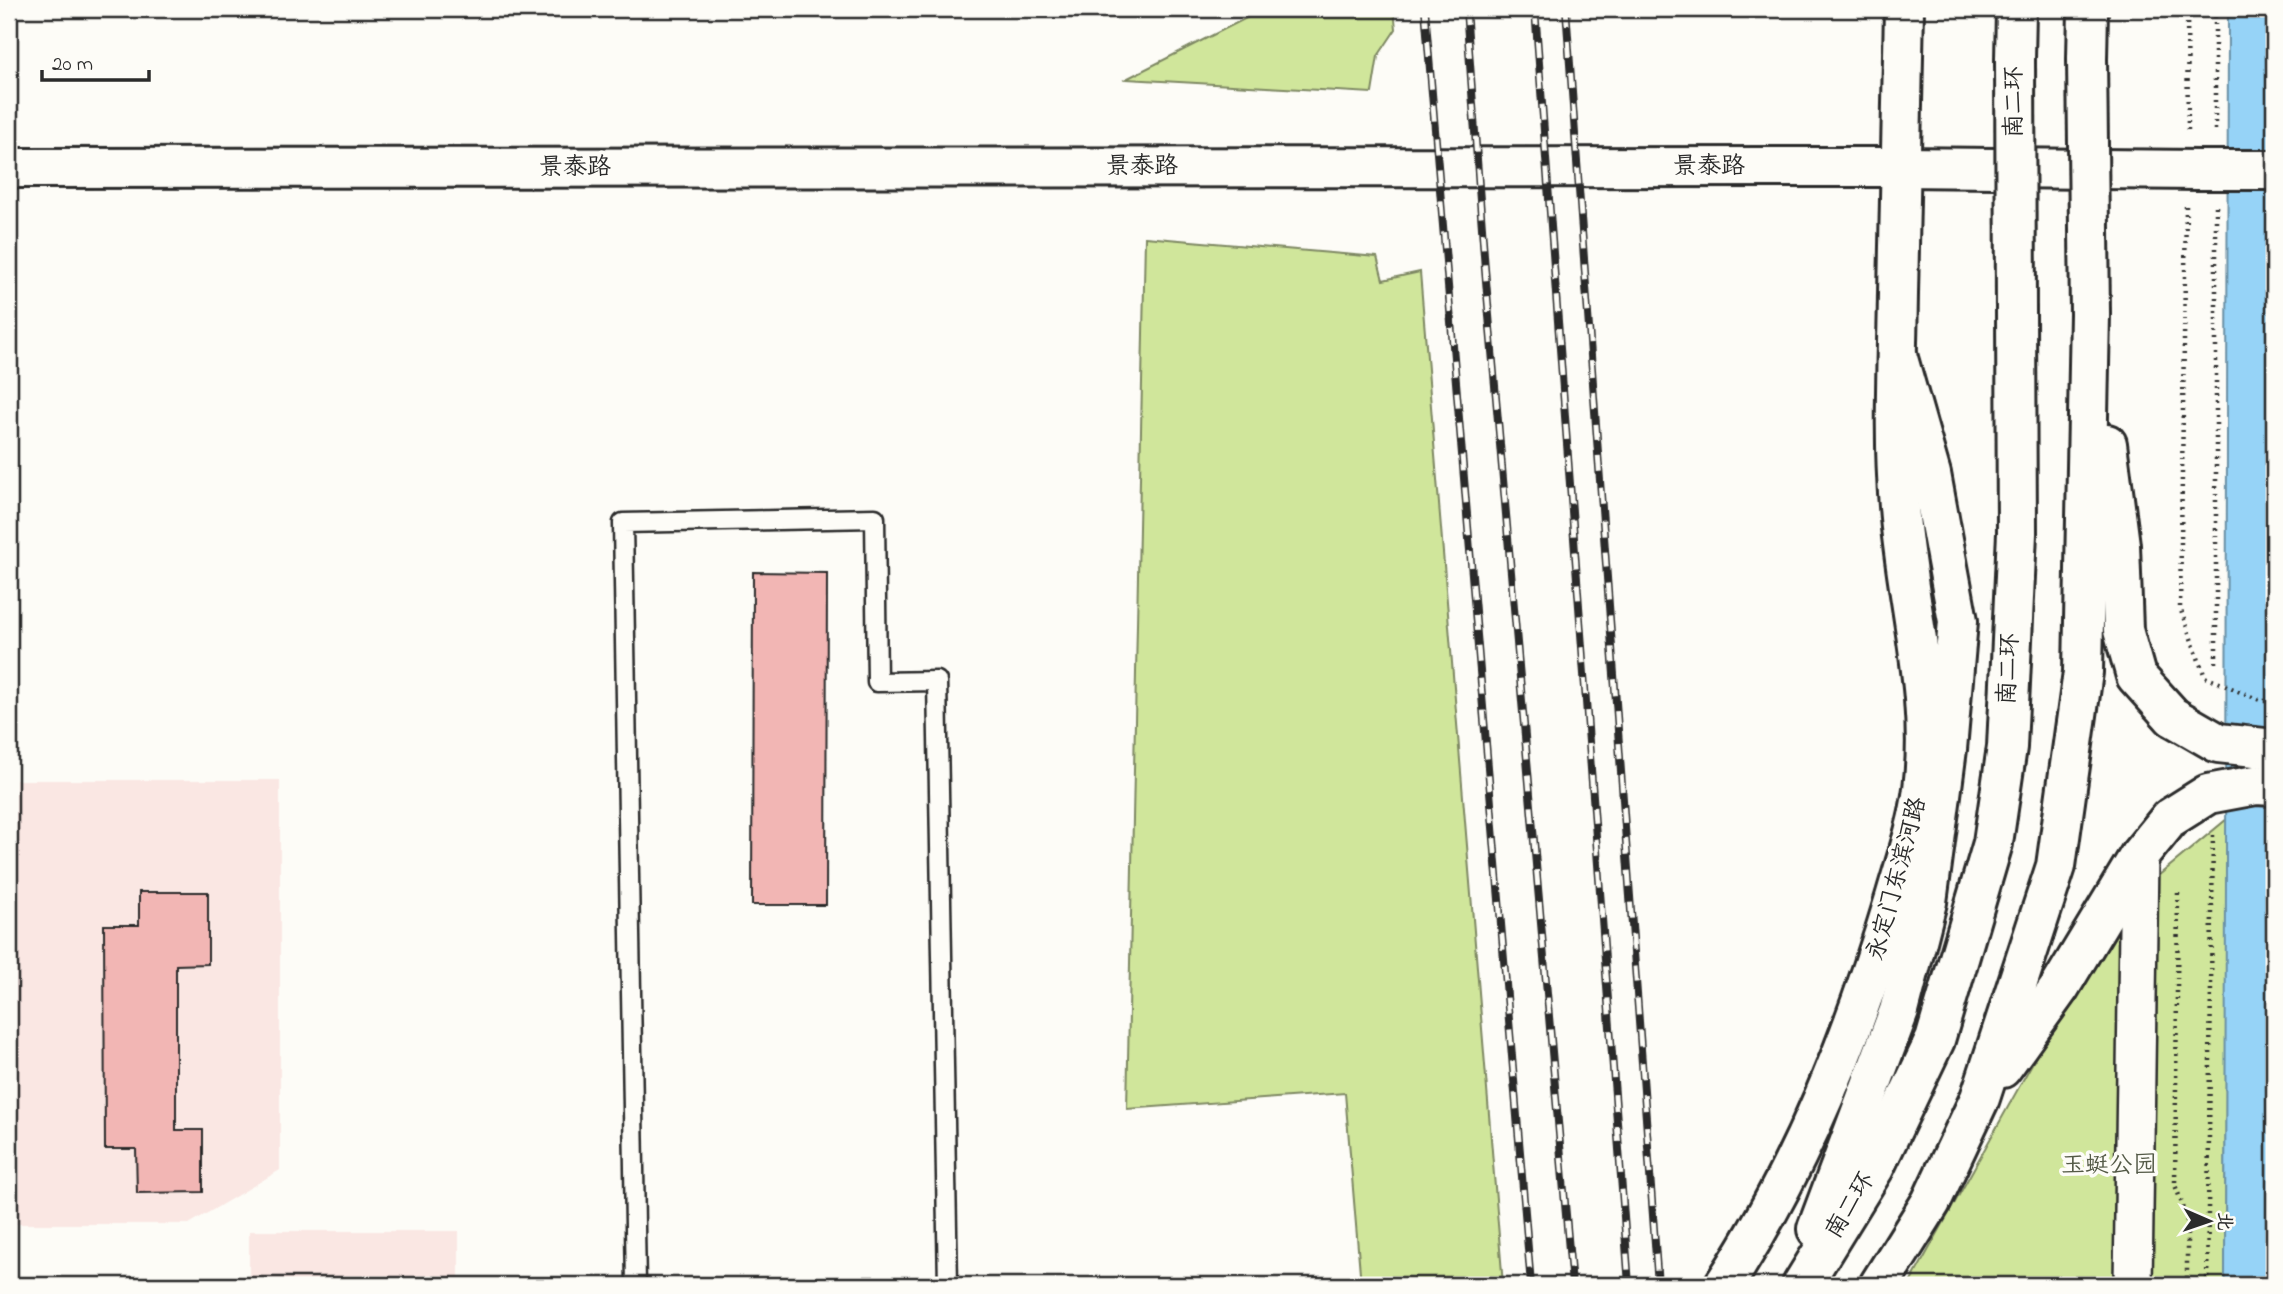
<svg xmlns="http://www.w3.org/2000/svg" width="2283" height="1294" font-family="'Indie Flower','LXGW WenKai TC',sans-serif">
<style>
.built{fill:#fae7e3}
.green{fill:#d0e69b;stroke:#7e8863;stroke-width:2}
.water{fill:#96d3f7;stroke:#6b90a5;stroke-width:2}
.building{fill:#f2b6b4;stroke:#2b2b2b;stroke-width:2}
.lines{fill:none;stroke-linecap:round;stroke-linejoin:round}
.lane-casing{stroke:#2b2b2b;stroke-width:23}
.street-casing{stroke:#2b2b2b;stroke-width:42}
.secondary-casing{stroke:#2b2b2b;stroke-width:44}
.highway-casing{stroke:#2b2b2b;stroke-width:44}
.path{stroke:#2b2b2b;stroke-width:4.5;stroke-dasharray:2 5;stroke-linecap:butt}
.lane{stroke:#fdfcf7;stroke-width:18}
.street{stroke:#fdfcf7;stroke-width:37}
.secondary{stroke:#fdfcf7;stroke-width:38}
.highway{stroke:#fdfcf7;stroke-width:38}
.rail-casing{stroke:#2b2b2b;stroke-width:8}
.rail{stroke:#fdfcf7;stroke-width:5;stroke-dasharray:16;stroke-linecap:butt}
.secondary-bridge-casing{stroke:#2b2b2b;stroke-width:44;stroke-linecap:butt}
.highway-bridge-casing{stroke:#2b2b2b;stroke-width:44;stroke-linecap:butt}
.secondary-bridge{stroke:#fdfcf7;stroke-width:38}
.highway-bridge{stroke:#fdfcf7;stroke-width:38}
.labels{text-anchor:middle;dominant-baseline:central;stroke-width:7;stroke-linejoin:round;paint-order:stroke}
.street-label{font-size:24px;fill:#2b2b2b;stroke:#fdfcf7}
.park-label{font-size:24px;fill:#545a47;stroke:#fdfcf7}
</style>
<rect width="100%" height="100%" fill="#fdfcf7"/>
<filter id="ink" filterUnits="userSpaceOnUse"><feTurbulence type="fractalNoise" baseFrequency=".0143" numOctaves="2"/><feDisplacementMap in="SourceGraphic" scale="14" xChannelSelector="R" yChannelSelector="G"/><feConvolveMatrix kernelMatrix="1 2 1 2 8 2 1 2 1" color-interpolation-filters="sRGB"/></filter>
<g filter="url(#ink)">
<g class="built">
<polygon points="16,780 280,780 280,1170 189,1224 16,1224"/>
<rect x="249" y="1231" width="210" height="54"/>
</g>
<g class="green">
<polygon points="1264,9 1394,9 1396,29 1378,56 1372,93 1126,79"/>
<polygon points="1145,237 1377,257 1383,280 1420,272 1503,1285 1361,1285 1345,1093 1127,1109"/>
<polygon points="2227,819 2225,1285 1909,1285 2118,909"/>
</g>
<polygon class="water" points="2228,9 2274,9 2274,1285 2225,1285"/>
<g class="building">
<polygon points="753,572 827,573 826,905 752,905"/>
<polygon points="139,892 208,892 208,964 176,965 176,1130 203,1130 203,1192 137,1193 136,1149 105,1149 104,925 139,925"/>
</g>
<g class="lines">
<g class="lane-casing">
<polyline id="lane" points="636,1285 623,523 875,518 877,682 937,681 948,1285"/>
</g>
<g class="street-casing">
<polyline id="street" points="2133,1285 2139,856"/>
</g>
<g class="secondary-casing">
<g id="secondary">
<polyline points="9,168 1901,167 2199,170"/>
<path d="M1724 1285C1801 1168 1855 1032 1895 898 1905 863 1918 826 1923 789 1935 695 1906 600 1899 506 1893 436 1897 364 1898 294 1900 199 1902 104 1904 9"/>
</g>
</g>
<g class="highway-casing">
<g id="highway">
<polyline points="2087,59 2088,9"/>
<polyline points="2015,60 2016,9"/>
<polyline points="2107,444 2120,545 2123,630 2136,676 2173,717"/>
<polyline points="2002,1068 2060,987 2139,856 2170,818"/>
<polyline points="1817,1229 1899,1011 1927,902 1947,749 1958,621 1931,474 1897,355"/>
<polyline points="1802,1285 1874,1168 1935,1040 1993,843 2007,747 2017,533 2016,311"/>
<polyline points="1879,1285 1931,1202 1980,1098 2056,866 2083,672 2090,314"/>
</g>
</g>
<g class="path">
<polyline points="2187,9 2188,134"/>
<polyline points="2215,9 2215,134"/>
<polyline points="2186,206 2180,608 2205,677 2262,701 2274,701"/>
<polyline points="2216,206 2216,663"/>
<polyline points="2178,893 2175,1185 2187,1217 2187,1285"/>
<polyline points="2207,1285 2213,835"/>
</g>
<use href="#lane" class="lane"/>
<use href="#street" class="street"/>
<use href="#secondary" class="secondary"/>
<use href="#highway" class="highway"/>
<g class="rail-casing">
<g id="rail">
<polyline points="1425,9 1531,1285"/>
<polyline points="1466,9 1485,269 1572,1285"/>
<polyline points="1535,9 1629,1285"/>
<polyline points="1566,9 1658,1285"/>
</g>
</g>
<use href="#rail" class="rail"/>
<g class="secondary-bridge-casing">
<polyline id="secondary-bridge" points="2199,170 2274,170"/>
</g>
<g class="highway-bridge-casing">
<g id="highway-bridge">
<polyline points="2087,59 2090,314"/>
<polyline points="2015,60 2016,311"/>
<polyline points="2173,717 2218,743 2274,749"/>
<polyline points="2170,818 2208,794 2256,785 2274,786"/>
</g>
</g>
<use href="#secondary-bridge" class="secondary-bridge"/>
<use href="#highway-bridge" class="highway-bridge"/>
</g>
</g>
<g class="labels">
<g class="street-label">
<text transform="translate(2015 102) rotate(-90)">南二环</text>
<text x="1142" y="167">景泰路</text>
<text x="1709" y="167">景泰路</text>
<text x="575" y="168">景泰路</text>
<text transform="translate(2010 669) rotate(-87)">南二环</text>
<text transform="translate(1898 879) rotate(-75)">永定门东滨河路</text>
<text transform="translate(1851 1206) rotate(-59)">南二环</text>
</g>
<g class="park-label">
<text x="2109" y="1166">玉蜓公园</text>
</g>
</g>
<rect width="2283" height="1294" fill="none" stroke="#fdfcf7" stroke-width="35"/>
<rect x="18" y="18" width="2248" height="1259" fill="none" stroke="#2b2b2b" stroke-width="2.5" filter="url(#ink)"/>
<g transform="translate(2209 1221) rotate(92)" stroke="#fdfcf7" stroke-width="5" paint-order="stroke">
<path d="M0-5L12 26L0 18L-12 26Z" fill="#2b2b2b"/>
<text y="-10" font-size="19" font-weight="bold" text-anchor="middle" fill="#2b2b2b">北</text>
</g>
<path d="M42 70v10h107v-10" fill="none" stroke="#2b2b2b" stroke-width="3.5"/>
<text x="52" y="70" font-size="21" fill="#2b2b2b" stroke="#fdfcf7" stroke-width="5" paint-order="stroke">20 m</text>
</svg>
